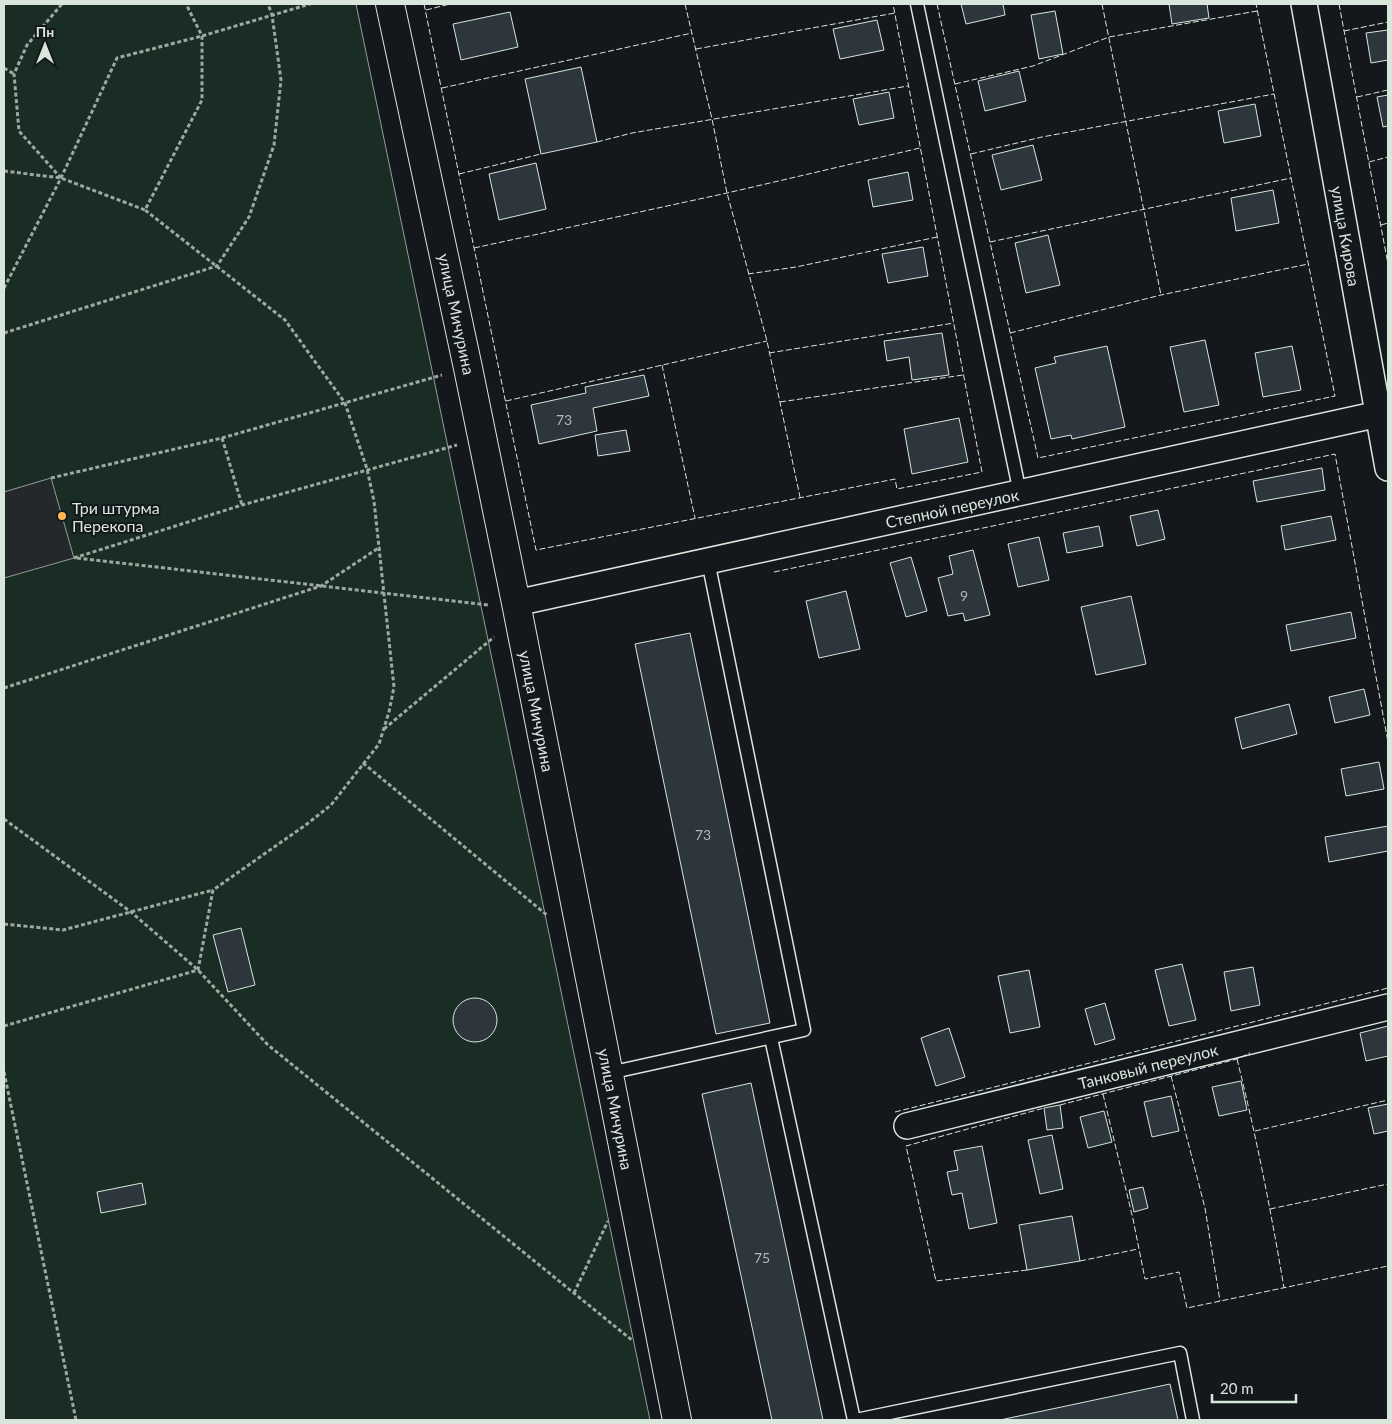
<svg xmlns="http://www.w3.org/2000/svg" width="1392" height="1424" font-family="Lato,sans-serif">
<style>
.green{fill:#1a2d24;stroke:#939e99}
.parking{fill:#24282b;stroke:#939e99}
.building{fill:#2c363c;stroke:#d8e6dc}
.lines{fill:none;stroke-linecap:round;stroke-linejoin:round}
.lane-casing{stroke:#d8e6dc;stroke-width:15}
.street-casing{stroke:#d8e6dc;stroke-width:28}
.secondary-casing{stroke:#d8e6dc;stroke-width:30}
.path{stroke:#9da8a2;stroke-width:3;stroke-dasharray:4 2.5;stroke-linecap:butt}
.lane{stroke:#14181c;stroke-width:12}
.street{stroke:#14181c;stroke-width:25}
.secondary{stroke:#14181c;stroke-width:28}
.fence{stroke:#d8e6dc;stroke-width:1;stroke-dasharray:6 2.5;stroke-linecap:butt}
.poi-dot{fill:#ffb74d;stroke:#14181c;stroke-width:2}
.labels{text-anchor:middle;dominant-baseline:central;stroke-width:4;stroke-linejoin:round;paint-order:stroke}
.number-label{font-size:14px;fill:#adbab4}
.street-label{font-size:16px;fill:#d8e6dc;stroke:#14181c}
.poi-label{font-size:16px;fill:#d8e6dc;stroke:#14181c;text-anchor:start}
</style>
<rect width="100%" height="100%" fill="#14181c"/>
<polygon class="green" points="4,4 356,4 650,1420 4,1420"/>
<polygon class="parking" points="51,478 74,558 4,578 4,492"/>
<g class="building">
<polygon points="961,4 1003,4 1005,15 966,24"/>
<polygon points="1169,4 1207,4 1209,18 1172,24"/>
<polygon points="1055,11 1063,54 1039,59 1031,15"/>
<polygon points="510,12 518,47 461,60 453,24"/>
<polygon points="877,20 884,50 840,59 833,29"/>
<polygon points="1388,30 1388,60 1371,63 1366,33"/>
<polygon points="581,67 597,142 541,154 525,79"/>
<polygon points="1019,71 1026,101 985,111 978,81"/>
<polygon points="889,92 894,118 859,125 853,99"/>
<polygon points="1388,95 1388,126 1383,127 1377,97"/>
<polygon points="1255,104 1261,136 1224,143 1218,111"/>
<polygon points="1033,145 1042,180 1001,190 992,155"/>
<polygon points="536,163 546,209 499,220 489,174"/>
<polygon points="908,172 913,200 873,207 868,180"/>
<polygon points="1273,190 1279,223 1236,231 1231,198"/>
<polygon points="1048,235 1060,285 1026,293 1015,243"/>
<polygon points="923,247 928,276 888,283 882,254"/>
<polygon points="942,333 949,375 912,380 909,357 887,361 884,341"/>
<polygon points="1205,340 1219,405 1184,412 1170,347"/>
<polygon points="1107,346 1125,427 1072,439 1071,435 1051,439 1035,368 1056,363 1054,357"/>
<polygon points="1292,346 1301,390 1263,397 1255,353"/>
<polygon points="644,375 649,396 593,408 597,431 539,444 531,405 586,393 585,387"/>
<polygon points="959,418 968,462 912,474 904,429"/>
<polygon points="626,430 630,451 598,456 595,435"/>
<polygon points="1322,468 1325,490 1257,502 1253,481"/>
<polygon points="1158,510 1165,539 1137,546 1130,516"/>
<polygon points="1331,516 1336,540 1285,550 1281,526"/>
<polygon points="1099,526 1103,546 1067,553 1063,533"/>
<polygon points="1039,537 1049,580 1018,587 1008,544"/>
<polygon points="973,550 990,615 965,621 963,613 948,616 938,578 953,574 949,556"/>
<polygon points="911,557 927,611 906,617 890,563"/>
<polygon points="846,591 860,649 819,658 806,601"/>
<polygon points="1131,596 1146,664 1096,675 1081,607"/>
<polygon points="1351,612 1356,638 1291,651 1286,625"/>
<polygon points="690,633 770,1023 716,1034 635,644"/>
<polygon points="1364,689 1370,715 1335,723 1329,697"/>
<polygon points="1289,704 1297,734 1242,749 1235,718"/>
<polygon points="1379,762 1384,789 1346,796 1341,769"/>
<polygon points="1388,826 1388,851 1329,862 1325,837"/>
<polygon points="241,928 255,985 228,992 213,935"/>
<polygon points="1182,964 1196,1020 1169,1026 1155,970"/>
<polygon points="1253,967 1260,1005 1231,1011 1224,972"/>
<polygon points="1029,970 1040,1027 1010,1033 998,976"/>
<circle cx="475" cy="1020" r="22"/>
<polygon points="1105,1003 1115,1039 1095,1045 1085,1009"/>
<polygon points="1388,1026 1388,1056 1366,1061 1360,1033"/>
<polygon points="949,1028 965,1077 936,1086 921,1038"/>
<polygon points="1241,1081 1247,1110 1219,1116 1212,1087"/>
<polygon points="751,1083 823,1420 772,1420 702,1094"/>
<polygon points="1171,1096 1179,1131 1152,1137 1144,1102"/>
<polygon points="1388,1104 1388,1131 1374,1134 1368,1108"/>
<polygon points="1060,1105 1063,1128 1047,1130 1044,1108"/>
<polygon points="1104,1111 1112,1142 1088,1148 1080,1117"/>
<polygon points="1052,1135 1063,1189 1040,1194 1028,1140"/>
<polygon points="982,1146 997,1223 969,1229 962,1193 952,1195 947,1172 958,1170 954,1151"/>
<polygon points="142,1183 146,1204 101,1213 97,1192"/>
<polygon points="1143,1187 1148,1208 1134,1212 1129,1190"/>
<polygon points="1072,1216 1080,1261 1027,1270 1019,1225"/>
<polygon points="1170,1384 1178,1420 1000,1420"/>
</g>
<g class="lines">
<g class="lane-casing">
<g id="lane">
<polyline points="917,4 1020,493"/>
<polyline points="771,1038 854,1420"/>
<polyline points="609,1073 804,1030 708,561"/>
<polyline points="856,1420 1180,1353 1193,1420"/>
</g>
</g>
<g class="street-casing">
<g id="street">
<polyline points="1304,4 1388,468"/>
<polyline points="516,603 1388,412"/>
<polyline points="907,1126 1388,1007"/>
</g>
</g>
<g class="secondary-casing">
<polyline id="secondary" points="390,4 468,368 516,603 677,1420"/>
</g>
<g class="path">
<polyline points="4,68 14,74"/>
<polyline points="4,171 61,178 145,210 202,100 202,36 186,4"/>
<polyline points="61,178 19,131 14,74 27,45 62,4"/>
<polyline points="4,288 61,178 117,58 202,36 310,4"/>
<polyline points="4,333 217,266 249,217 274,145 281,80 272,15 268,4"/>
<polyline points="222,438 242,505"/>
<polyline points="51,478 222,438 442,375"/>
<polyline points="74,558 242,505 457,445"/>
<polyline points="77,558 488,605"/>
<polyline points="4,688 321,586 380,547"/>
<polyline points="384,729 494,637"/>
<polyline points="363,763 548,916"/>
<polyline points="4,819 131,912 198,970 268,1045 633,1341"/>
<polyline points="4,924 63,930 213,890"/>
<polyline points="4,1026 198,970 213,890 307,824 331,805 379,744 389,712 394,687 374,501 367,469 345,403 285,320 145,210"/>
<polyline points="4,1072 76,1420"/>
<polyline points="574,1293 608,1221"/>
</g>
<use href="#lane" class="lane"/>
<use href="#street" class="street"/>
<use href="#secondary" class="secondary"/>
<g class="fence">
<polyline points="424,4 536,550 895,479 897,489 982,472 893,4"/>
<polyline points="685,4 712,119 727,193 767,341 800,497"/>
<polyline points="937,4 1038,458 1335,396 1256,4"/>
<polyline points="1102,4 1161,295"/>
<polyline points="1339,4 1388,264"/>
<polyline points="426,10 450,4"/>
<polyline points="1344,31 1388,22"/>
<polyline points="696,49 895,13"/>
<polyline points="955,84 1033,66 1109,37 1257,11"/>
<polyline points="442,88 692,33"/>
<polyline points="1357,97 1388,90"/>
<polyline points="597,142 632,133 908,86"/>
<polyline points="971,154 1042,137 1274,94"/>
<polyline points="1369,162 1388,157"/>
<polyline points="459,174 541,154"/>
<polyline points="1381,225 1388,223"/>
<polyline points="990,242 1291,178"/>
<polyline points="474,248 727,193 920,148"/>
<polyline points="748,274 796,267 937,237"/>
<polyline points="1010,333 1161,295 1308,264"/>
<polyline points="769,353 954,323"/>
<polyline points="662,365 695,518"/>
<polyline points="506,401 767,341"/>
<polyline points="780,402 963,375"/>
<polyline points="774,572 1335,454 1388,742"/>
<path d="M1237 1059C1256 1135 1271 1211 1284 1288"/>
<polyline points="1171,1076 1205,1208 1220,1301"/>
<polyline points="1103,1094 1133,1219 1145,1279 1179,1272 1187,1308 1388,1266"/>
<polyline points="1060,1105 1237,1059 1250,1053"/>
<polyline points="895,1112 1388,988"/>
<polyline points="1255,1131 1388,1100"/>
<polyline points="1270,1209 1388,1184"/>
<polyline points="1080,1261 1138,1249"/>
<polyline points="1027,1270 936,1281 906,1146 1044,1108"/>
</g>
</g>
<circle class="poi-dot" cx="62" cy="516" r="5"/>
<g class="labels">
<g class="number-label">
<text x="564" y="419">73</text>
<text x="964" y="595">9</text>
<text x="703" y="834">73</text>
<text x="762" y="1257">75</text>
</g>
<g class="street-label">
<text transform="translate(1346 236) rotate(80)">улица Кирова</text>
<text transform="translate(457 314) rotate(78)">улица Мичурина</text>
<text transform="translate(952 508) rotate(-12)">Степной переулок</text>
<text transform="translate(537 711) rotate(79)">улица Мичурина</text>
<text transform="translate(1148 1066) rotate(-14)">Танковый переулок</text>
<text transform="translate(616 1109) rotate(79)">улица Мичурина</text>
</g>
<g class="poi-label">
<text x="72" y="507">Три штурма<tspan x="72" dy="18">Перекопа</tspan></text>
</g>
</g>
<rect width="1392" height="1424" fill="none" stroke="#d8e6dc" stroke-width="10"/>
<g transform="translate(45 45)" stroke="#14181c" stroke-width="4" paint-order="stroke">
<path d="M0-4L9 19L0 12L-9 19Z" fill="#d8e6dc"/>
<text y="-8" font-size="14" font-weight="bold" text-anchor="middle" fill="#d8e6dc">Пн</text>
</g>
<path d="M1212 1394v8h84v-8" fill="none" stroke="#d8e6dc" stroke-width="2.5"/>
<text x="1220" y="1394" font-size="15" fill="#d8e6dc" stroke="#14181c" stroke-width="4" paint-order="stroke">20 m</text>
</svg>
